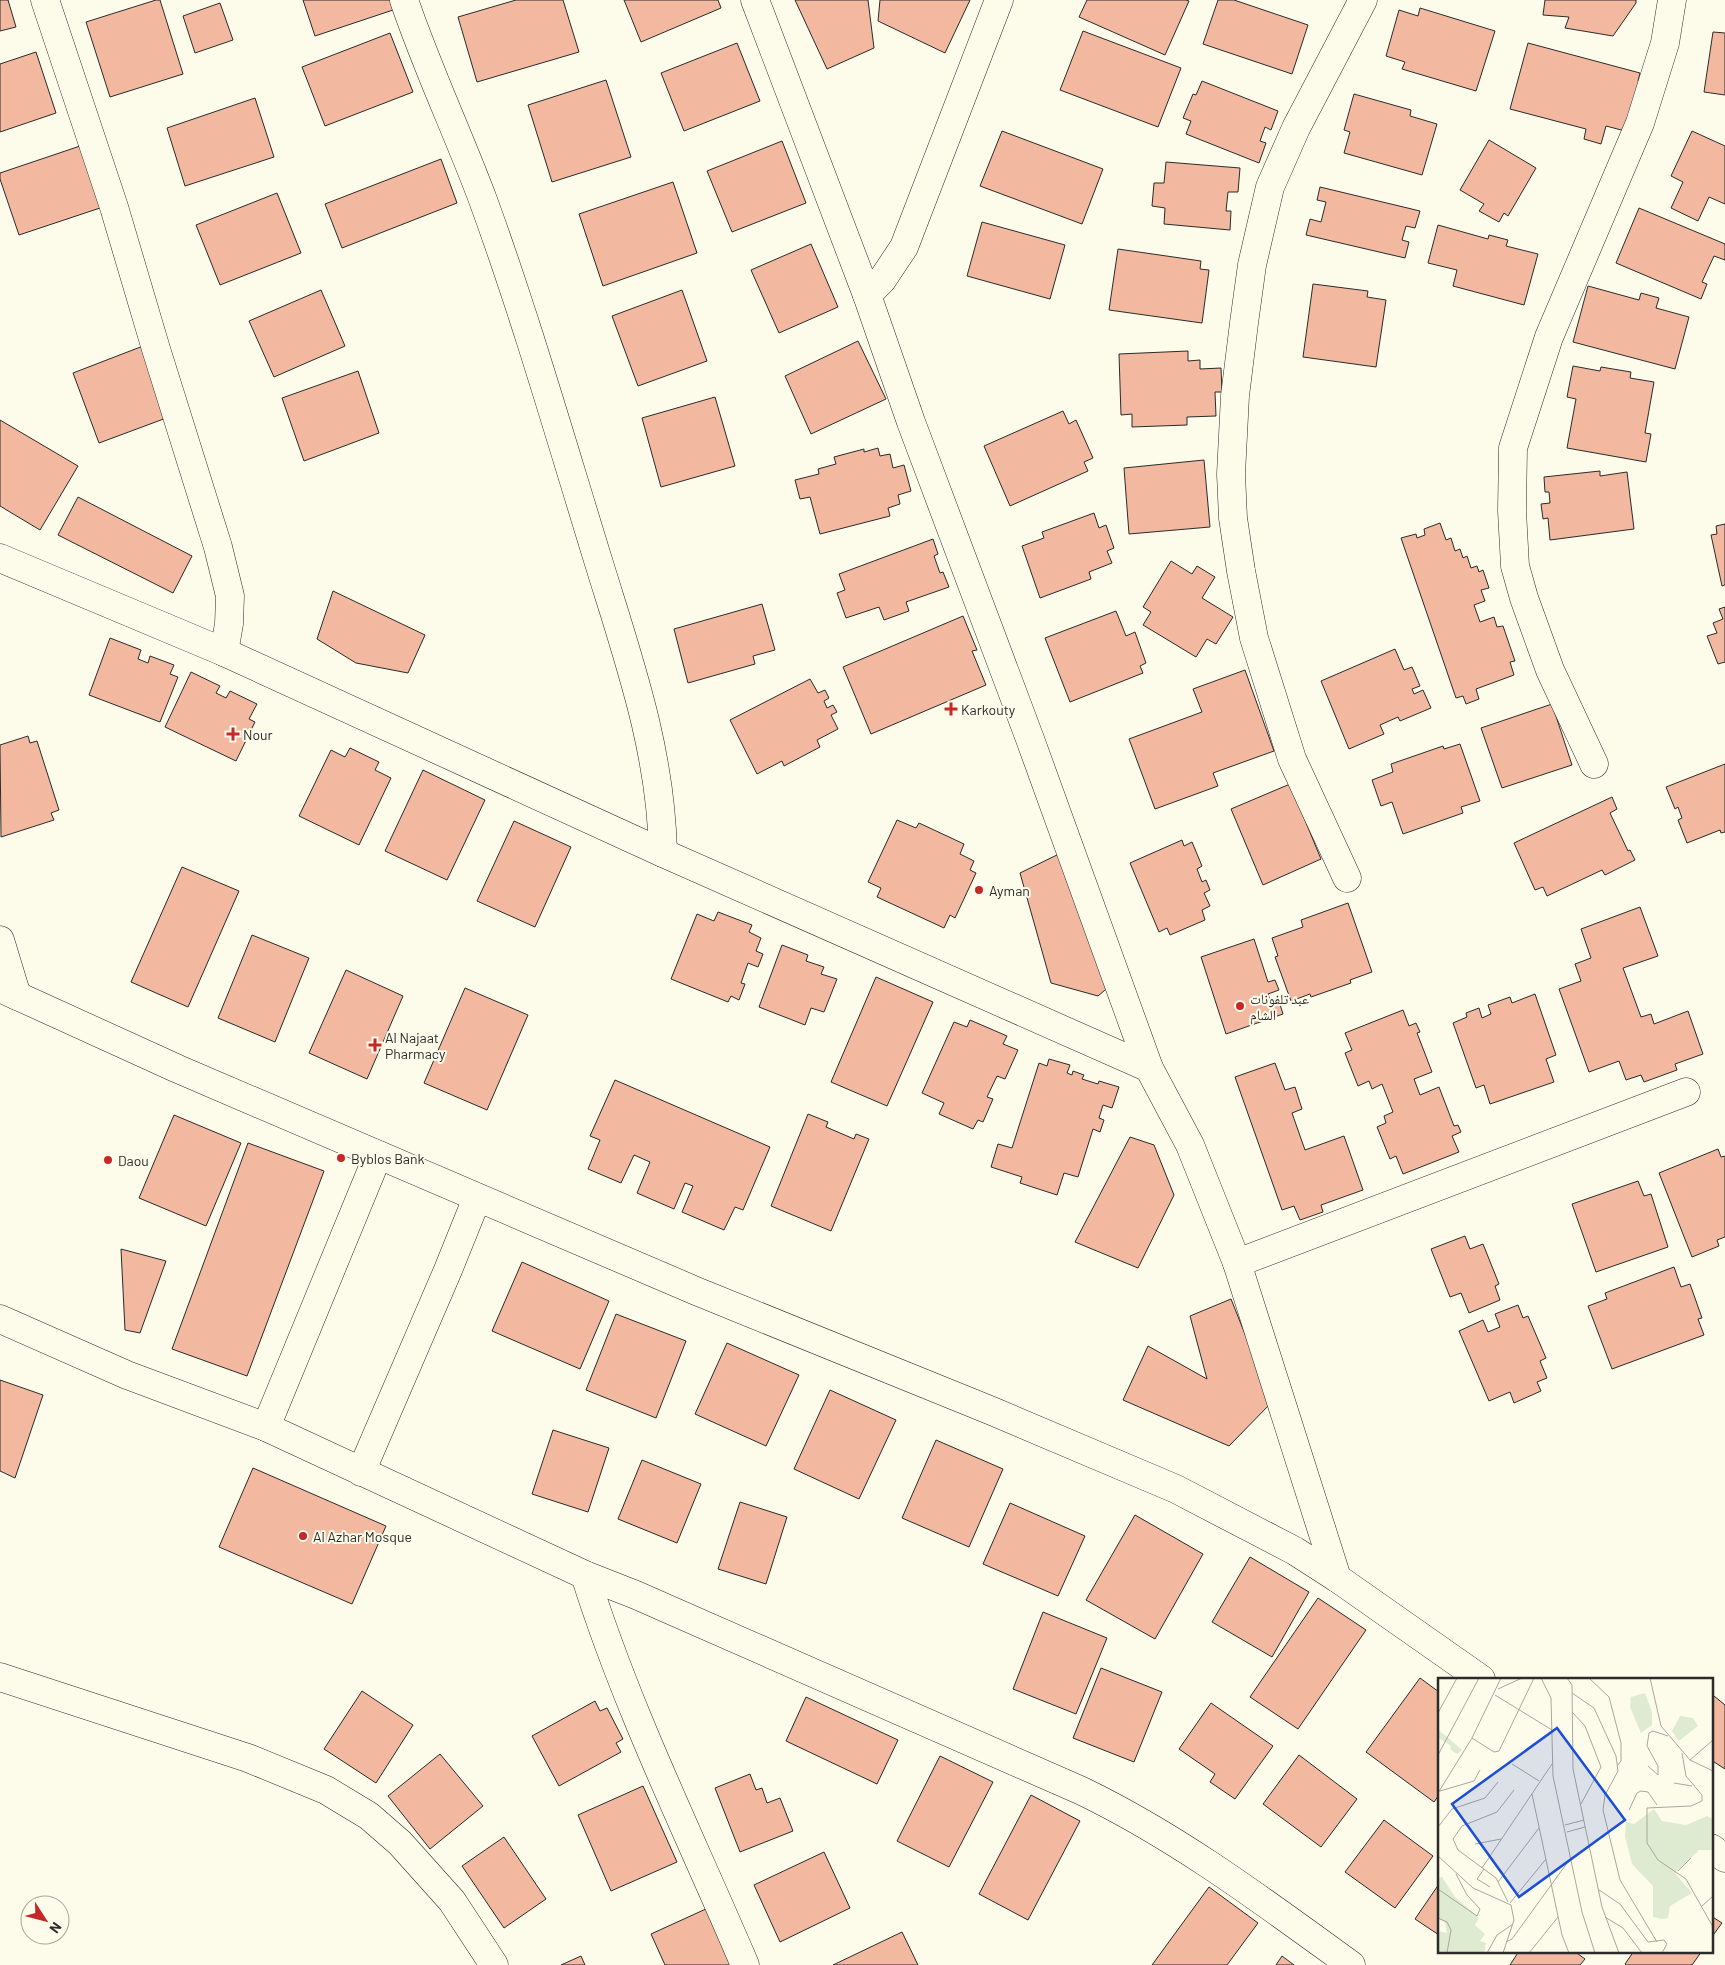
<svg xmlns="http://www.w3.org/2000/svg" width="1725" height="1965" font-family="Barlow,'Noto Naskh Arabic',sans-serif">
<style>
.building{fill:#f2b8a0;stroke:#2b2b2b}
.lines{fill:none;stroke-linecap:round;stroke-linejoin:round}
.minor-casing{stroke:#2b2b2b;stroke-width:29}
.major-casing{stroke:#2b2b2b;stroke-width:29}
.minor{stroke:#fdfbea;stroke-width:28}
.major{stroke:#fdfbea;stroke-width:28}
.poi-dot{fill:#c62828;stroke:#fdfbea;stroke-width:2}
.labels{text-anchor:middle;dominant-baseline:central;stroke-width:4;stroke-linejoin:round;paint-order:stroke}
.poi-label{font-size:14px;fill:#2b2b2b;stroke:#fdfbea;text-anchor:start}
.inset-road{fill:none;stroke:#a9a89e;stroke-width:1}
.view{fill:#1d4ed8;fill-opacity:0.15;stroke:#1d4ed8;stroke-width:2.5}
.inset-edge{fill:none;stroke:#2b2b2b;stroke-width:2.5}
</style>
<rect width="100%" height="100%" fill="#fdfbea"/>
<g class="building">
<polygon points="0,0 8,0 16,27 0,31"/>
<polygon points="156,0 160,0 183,74 110,97 86,22"/>
<polygon points="303,0 396,0 399,8 315,36"/>
<polygon points="516,0 563,0 579,52 477,82 458,17"/>
<polygon points="624,0 718,0 721,8 641,42"/>
<polygon points="795,0 868,0 874,48 827,69"/>
<polygon points="880,0 970,0 945,53 878,21"/>
<polygon points="1087,0 1186,0 1189,1 1165,55 1079,17"/>
<polygon points="1218,0 1234,0 1308,25 1292,74 1203,44"/>
<polygon points="1545,0 1636,0 1636,3 1613,36 1565,28 1569,17 1543,15"/>
<polygon points="220,3 233,40 195,53 183,16"/>
<polygon points="1420,8 1495,31 1476,91 1402,69 1405,62 1386,56 1399,10 1418,16"/>
<polygon points="1083,31 1181,68 1158,127 1060,90"/>
<polygon points="1713,32 1725,33 1725,95 1704,92"/>
<polygon points="390,33 413,92 325,126 302,67"/>
<polygon points="737,43 760,101 684,131 661,73"/>
<polygon points="1528,43 1640,73 1638,81 1642,82 1629,132 1606,126 1601,144 1584,139 1586,129 1510,109"/>
<polygon points="36,52 56,113 0,132 0,64"/>
<polygon points="606,80 631,157 552,182 528,105"/>
<polygon points="1202,81 1278,111 1271,130 1265,127 1260,141 1266,143 1259,163 1186,134 1191,121 1183,118 1193,94 1196,95"/>
<polygon points="1354,94 1411,110 1410,116 1437,124 1422,175 1344,153 1350,132 1344,130"/>
<polygon points="255,98 274,157 185,186 167,128"/>
<polygon points="1002,131 1103,169 1082,224 980,186"/>
<polygon points="1692,131 1725,146 1725,204 1709,197 1698,221 1671,208 1683,182 1671,176"/>
<polygon points="1489,140 1536,168 1508,216 1504,213 1499,222 1479,211 1484,204 1460,190"/>
<polygon points="782,141 806,203 732,232 707,171"/>
<polygon points="86,144 106,206 19,235 0,179 0,173"/>
<polygon points="441,159 457,203 342,248 325,204"/>
<polygon points="1166,162 1240,168 1238,192 1228,192 1226,211 1231,211 1230,230 1164,224 1165,208 1152,206 1154,183 1164,183"/>
<polygon points="673,182 697,253 603,286 579,214"/>
<polygon points="1320,187 1420,211 1415,228 1406,226 1402,240 1409,242 1405,258 1306,235 1310,219 1321,222 1326,202 1317,200"/>
<polygon points="277,193 301,253 220,285 196,225"/>
<polygon points="1639,208 1725,244 1725,260 1714,256 1702,282 1707,284 1701,299 1616,263"/>
<polygon points="982,222 1065,245 1050,299 967,276"/>
<polygon points="1438,225 1488,239 1489,235 1508,240 1506,246 1538,254 1524,305 1453,286 1457,270 1428,263"/>
<polygon points="811,244 838,307 779,333 751,270"/>
<polygon points="1118,249 1201,261 1200,269 1209,270 1202,323 1109,310"/>
<polygon points="1313,284 1368,291 1367,297 1386,300 1376,367 1303,357"/>
<polygon points="1588,286 1639,300 1641,293 1659,298 1656,308 1689,317 1675,369 1573,342"/>
<polygon points="321,290 345,346 274,377 249,321"/>
<polygon points="682,290 707,361 638,386 612,316"/>
<polygon points="858,341 886,399 811,434 785,376"/>
<polygon points="143,346 169,417 99,443 73,373"/>
<polygon points="1188,351 1188,361 1200,360 1200,369 1221,368 1222,392 1215,392 1216,416 1187,417 1187,425 1132,427 1132,414 1121,415 1119,354"/>
<polygon points="1573,366 1600,371 1601,367 1631,372 1630,378 1654,382 1645,433 1651,434 1646,462 1567,448 1576,399 1567,397"/>
<polygon points="358,371 379,433 304,461 282,398"/>
<polygon points="715,397 735,466 661,487 642,418"/>
<polygon points="1063,411 1069,424 1076,420 1093,458 1084,462 1088,471 1010,506 984,446"/>
<polygon points="0,420 78,466 40,530 0,506"/>
<polygon points="878,448 880,456 890,454 893,468 904,465 911,491 898,495 900,504 888,508 890,516 820,534 810,497 800,499 795,480 819,474 818,469 836,464 834,457 864,449 864,452"/>
<polygon points="1204,460 1210,527 1129,534 1124,468"/>
<polygon points="1600,471 1600,476 1627,472 1634,529 1550,540 1548,518 1543,519 1541,504 1550,503 1549,492 1545,492 1544,477"/>
<polygon points="78,497 192,556 173,593 58,535"/>
<polygon points="1094,513 1099,528 1106,525 1114,548 1107,551 1112,563 1089,572 1091,579 1040,598 1022,546 1044,538 1042,532"/>
<polygon points="1440,523 1446,540 1451,538 1455,551 1460,549 1463,558 1467,556 1471,568 1477,566 1479,572 1483,570 1489,588 1481,590 1485,601 1474,605 1480,622 1494,617 1497,627 1503,626 1515,661 1510,662 1514,675 1476,689 1479,699 1466,704 1463,696 1456,698 1401,538 1416,534 1417,538 1425,535 1424,529"/>
<polygon points="1725,524 1725,585 1722,586 1711,535 1717,534 1716,526"/>
<polygon points="933,539 938,554 934,556 940,573 943,572 949,587 906,602 909,611 884,620 879,607 846,618 837,593 845,590 839,574"/>
<polygon points="1171,561 1192,574 1197,566 1215,577 1202,598 1233,617 1216,644 1207,639 1196,657 1143,625 1151,612 1143,607"/>
<polygon points="333,591 425,635 408,673 356,663 317,639"/>
<polygon points="762,604 775,650 753,656 755,664 688,683 674,629"/>
<polygon points="1725,607 1725,662 1718,664 1707,636 1717,633 1713,623 1723,619 1719,609"/>
<polygon points="1116,611 1126,636 1135,632 1146,663 1140,666 1143,673 1070,702 1045,638"/>
<polygon points="963,616 977,650 972,651 986,685 871,734 843,667"/>
<polygon points="110,638 141,650 138,659 148,663 150,656 174,665 170,674 178,677 160,722 89,695"/>
<polygon points="1395,649 1404,670 1412,667 1420,686 1412,689 1414,694 1423,690 1431,708 1400,721 1398,717 1380,725 1384,734 1349,749 1321,681"/>
<polygon points="1245,670 1274,751 1213,773 1218,786 1155,809 1129,739 1202,712 1193,689"/>
<polygon points="191,672 220,686 216,693 226,698 230,691 257,704 249,719 255,722 236,761 165,727"/>
<polygon points="810,679 818,693 825,690 829,698 824,701 827,708 833,705 837,712 831,715 838,729 817,740 820,747 784,766 782,761 757,774 730,720"/>
<polygon points="1552,704 1572,765 1502,788 1481,728"/>
<polygon points="28,736 30,743 37,741 59,810 51,813 54,820 1,837 0,745"/>
<polygon points="1460,744 1480,801 1461,807 1463,813 1403,834 1392,802 1381,806 1372,780 1393,772 1391,764 1443,746 1444,749"/>
<polygon points="350,748 379,762 375,770 391,778 359,845 299,816 331,750 345,757"/>
<polygon points="1725,764 1725,832 1721,833 1720,830 1687,843 1678,820 1682,818 1678,807 1675,809 1666,787"/>
<polygon points="423,770 485,800 447,880 385,851"/>
<polygon points="1290,784 1321,859 1263,885 1231,809"/>
<polygon points="1612,797 1617,809 1610,813 1628,851 1630,850 1635,860 1605,875 1602,870 1547,896 1543,887 1535,890 1514,843"/>
<polygon points="897,820 916,828 919,823 964,844 960,854 974,861 970,870 976,873 955,918 950,915 944,928 877,897 881,888 868,882"/>
<polygon points="514,821 571,847 535,927 477,901"/>
<polygon points="1182,840 1184,846 1192,842 1202,866 1197,869 1202,882 1206,880 1210,890 1204,893 1210,906 1202,910 1205,920 1170,935 1167,928 1159,932 1130,863"/>
<polygon points="1061,853 1112,984 1098,996 1051,983 1020,873"/>
<polygon points="182,867 239,891 188,1007 131,982"/>
<polygon points="1348,903 1372,972 1350,980 1351,983 1311,997 1310,994 1291,1001 1275,957 1278,956 1272,938 1303,927 1301,920"/>
<polygon points="1640,907 1658,956 1623,968 1641,1017 1651,1014 1654,1024 1688,1011 1703,1054 1675,1064 1677,1070 1644,1082 1641,1075 1626,1080 1619,1061 1589,1072 1559,989 1581,981 1575,964 1591,958 1581,929"/>
<polygon points="718,912 752,925 749,932 761,938 756,951 763,954 758,967 748,963 741,983 745,984 739,1000 731,996 728,1002 671,979 697,914 714,921"/>
<polygon points="252,935 309,958 275,1042 218,1018"/>
<polygon points="1254,939 1268,982 1275,980 1279,990 1268,994 1270,1000 1278,998 1283,1014 1226,1034 1201,957"/>
<polygon points="782,945 808,955 806,961 824,967 821,974 837,979 824,1012 811,1008 805,1025 759,1007"/>
<polygon points="346,970 403,996 367,1079 309,1053"/>
<polygon points="876,977 933,1002 887,1106 831,1082"/>
<polygon points="465,988 528,1015 487,1110 424,1083"/>
<polygon points="1535,994 1556,1055 1546,1059 1554,1082 1490,1104 1484,1085 1476,1088 1453,1023 1467,1017 1466,1013 1479,1008 1482,1018 1491,1014 1488,1005 1510,997 1512,1003"/>
<polygon points="1403,1010 1409,1026 1416,1023 1420,1032 1417,1033 1432,1072 1414,1079 1420,1095 1439,1087 1454,1126 1458,1125 1461,1132 1452,1136 1459,1152 1403,1174 1396,1156 1390,1159 1377,1127 1386,1123 1384,1116 1393,1112 1382,1084 1372,1089 1369,1081 1358,1086 1345,1053 1352,1050 1345,1033"/>
<polygon points="970,1020 1007,1036 1003,1044 1018,1050 1005,1079 997,1076 987,1097 993,1099 983,1122 978,1120 973,1129 939,1114 944,1103 922,1093 954,1022 967,1027"/>
<polygon points="1049,1059 1070,1065 1067,1073 1072,1075 1073,1071 1084,1075 1082,1079 1098,1084 1099,1081 1119,1087 1112,1108 1103,1105 1099,1118 1104,1120 1100,1132 1093,1129 1078,1177 1064,1173 1057,1195 1020,1183 1022,1177 991,1167 998,1144 1012,1148 1039,1063 1047,1066"/>
<polygon points="1275,1063 1285,1090 1295,1087 1302,1109 1292,1113 1305,1150 1344,1136 1363,1190 1321,1205 1323,1212 1300,1220 1294,1206 1282,1210 1235,1077"/>
<polygon points="615,1080 770,1147 743,1210 735,1207 724,1230 682,1212 693,1186 685,1183 674,1209 637,1193 650,1162 634,1155 621,1183 588,1169 600,1140 590,1136"/>
<polygon points="808,1114 828,1122 826,1127 854,1139 856,1134 869,1139 831,1231 771,1206"/>
<polygon points="174,1115 241,1143 206,1226 139,1198"/>
<polygon points="1130,1137 1154,1145 1174,1195 1138,1268 1075,1242"/>
<polygon points="248,1143 324,1171 247,1376 172,1349"/>
<polygon points="1718,1149 1721,1157 1725,1156 1725,1237 1717,1240 1719,1246 1692,1257 1659,1173"/>
<polygon points="1638,1181 1644,1196 1651,1194 1668,1247 1596,1272 1572,1204"/>
<polygon points="1465,1236 1470,1249 1483,1244 1499,1284 1495,1286 1500,1300 1469,1313 1461,1293 1450,1297 1431,1249"/>
<polygon points="121,1249 166,1261 140,1333 125,1330"/>
<polygon points="522,1262 609,1301 580,1369 492,1331"/>
<polygon points="1674,1267 1681,1287 1690,1284 1702,1318 1698,1319 1704,1335 1612,1369 1588,1306 1607,1299 1605,1293"/>
<polygon points="1231,1299 1272,1402 1229,1446 1123,1400 1148,1346 1207,1379 1190,1316"/>
<polygon points="1518,1305 1523,1318 1528,1316 1546,1358 1540,1361 1547,1378 1537,1382 1541,1391 1514,1403 1510,1392 1489,1401 1459,1331 1483,1320 1488,1332 1500,1327 1495,1314"/>
<polygon points="616,1314 686,1341 656,1418 586,1390"/>
<polygon points="727,1343 799,1375 766,1446 695,1414"/>
<polygon points="0,1380 43,1395 15,1478 0,1471"/>
<polygon points="830,1390 896,1420 859,1499 794,1469"/>
<polygon points="553,1430 609,1448 588,1512 532,1494"/>
<polygon points="936,1440 1003,1469 969,1547 902,1518"/>
<polygon points="642,1460 701,1484 677,1543 618,1519"/>
<polygon points="253,1468 386,1526 352,1604 219,1547"/>
<polygon points="740,1502 787,1517 766,1584 718,1569"/>
<polygon points="1010,1503 1085,1536 1058,1596 983,1564"/>
<polygon points="1135,1515 1203,1554 1155,1639 1086,1600"/>
<polygon points="1250,1557 1309,1592 1272,1657 1212,1622"/>
<polygon points="1318,1598 1366,1630 1298,1729 1250,1697"/>
<polygon points="1043,1612 1107,1638 1076,1714 1013,1689"/>
<polygon points="1101,1668 1162,1692 1134,1762 1073,1738"/>
<polygon points="1420,1678 1439,1692 1439,1795 1434,1802 1366,1752"/>
<polygon points="362,1691 413,1725 376,1783 324,1749"/>
<polygon points="1714,1696 1725,1705 1725,1769 1711,1760 1711,1699"/>
<polygon points="806,1697 898,1740 877,1784 786,1741"/>
<polygon points="595,1701 600,1711 607,1708 623,1739 616,1743 621,1752 559,1786 532,1736"/>
<polygon points="1211,1703 1273,1746 1235,1799 1210,1782 1215,1774 1179,1749"/>
<polygon points="440,1754 483,1806 430,1849 388,1796"/>
<polygon points="1299,1755 1357,1799 1321,1847 1263,1804"/>
<polygon points="940,1756 993,1782 949,1867 897,1841"/>
<polygon points="750,1774 756,1790 762,1788 767,1803 780,1798 793,1831 740,1852 715,1788"/>
<polygon points="643,1786 677,1862 611,1891 578,1815"/>
<polygon points="1031,1795 1080,1821 1028,1920 979,1894"/>
<polygon points="1384,1820 1433,1856 1395,1908 1345,1872"/>
<polygon points="504,1837 546,1899 504,1928 462,1866"/>
<polygon points="824,1852 850,1908 780,1942 754,1885"/>
<polygon points="1439,1884 1439,1935 1415,1919"/>
<polygon points="1209,1887 1258,1923 1227,1965 1152,1965"/>
<polygon points="708,1908 733,1965 665,1965 651,1934"/>
<polygon points="1711,1916 1722,1923 1711,1938"/>
<polygon points="902,1932 918,1965 833,1965"/>
<polygon points="1519,1951 1574,1951 1585,1959 1580,1965 1510,1965"/>
<polygon points="1634,1951 1702,1951 1692,1965 1626,1965 1625,1964"/>
<polygon points="581,1956 585,1965 561,1965"/>
<polygon points="1282,1956 1294,1965 1276,1965"/>
</g>
<g class="lines">
<g class="minor-casing">
<g id="minor">
<polyline points="45,0 114,207 156,349 218,547 230,596 229,624 224,652"/>
<path d="M404 0C427 68 458 133 483 200 526 318 561 440 598 560 628 658 661 749 663 853"/>
<polyline points="755,0 867,295 911,422 1030,739 1149,1068 1190,1145 1237,1263 1337,1578"/>
<polyline points="867,295 882,280 904,247 999,0"/>
<polyline points="0,558 224,652 663,853 1149,1068"/>
<polyline points="1594,764 1550,670 1524,598 1515,566 1512,511 1513,448 1549,337 1640,123 1665,43 1672,0"/>
<polyline points="1347,878 1292,759 1254,638 1241,571 1233,518 1231,474 1235,396 1244,323 1252,265 1270,187 1296,128 1363,0"/>
<polyline points="0,940 17,996"/>
<polyline points="1237,1263 1686,1092"/>
<path d="M0 1319 127 1375 266 1427 585 1575 636 1595 1082 1791C1179 1838 1264 1902 1351 1965"/>
<polyline points="266,1427 378,1155"/>
<polyline points="361,1472 448,1270 477,1198"/>
<path d="M585 1575C627 1709 690 1836 745 1965"/>
<polyline points="0,1677 248,1758 326,1790 369,1816 400,1843 452,1901 494,1965"/>
</g>
</g>
<g class="major-casing">
<g id="major">
<polyline points="0,988 178,1069 696,1291 992,1411 1176,1489 1295,1551 1337,1578 1481,1679"/>
<polyline points="1711,1848 1725,1858"/>
</g>
</g>
<use href="#minor" class="minor"/>
<use href="#major" class="major"/>
</g>
<g class="poi-dot">
<path d="M948.5 701.5h5v5h5v5h-5v5h-5v-5h-5v-5h5z"/>
<path d="M230.5 726.5h5v5h5v5h-5v5h-5v-5h-5v-5h5z"/>
<circle cx="979" cy="890" r="5"/>
<circle cx="1240" cy="1006" r="5"/>
<path d="M372.5 1037.5h5v5h5v5h-5v5h-5v-5h-5v-5h5z"/>
<circle cx="341" cy="1158" r="5"/>
<circle cx="108" cy="1160" r="5"/>
<circle cx="303" cy="1536" r="5"/>
</g>
<g class="labels">
<g class="poi-label">
<text x="961" y="709">Karkouty</text>
<text x="243" y="734">Nour</text>
<text x="989" y="890">Ayman</text>
<text x="1250" y="998">عبد تلفونات<tspan x="1250" dy="16">الشام</tspan></text>
<text x="385" y="1037">Al Najaat<tspan x="385" dy="16">Pharmacy</tspan></text>
<text x="351" y="1158">Byblos Bank</text>
<text x="118" y="1160">Daou</text>
<text x="313" y="1536">Al Azhar Mosque</text>
</g>
</g>
<g transform="translate(1438 1678)">
<rect width="275" height="275" fill="#fdfbea"/>
<path d="M207 15 214 34V47L203 55 192 29 193 19ZM242 38 255 40 260 48 241 63 234 53ZM0 52 7 57 24 72 19 76 13 72 12 67 0 60ZM216 131 224 143 248 147 269 138 275 141V172H261L237 195 254 215 232 228 230 240 224 241 215 239V208L194 186 187 158 188 144 196 146ZM4 199 17 219 41 240 37 247 47 256 42 263 48 265 46 275 0 274V253L9 255 7 245 0 240V200Z" fill="#deebd1"/>
<path class="inset-road" d="M103 0 113 20 115 98 144 234 157 275M129 0 134 7 135 91 164 229 181 275M151 0 171 19 183 65V83L180 87M212 0 223 48 252 82 275 93M60 11 84 0M134 15 156 30 178 78 180 93 167 117 165 132 182 202 219 264M57 17 114 52M134 34 147 48 163 89 143 126M0 35 19 0M34 60 56 74 61 73 96 0M244 75 248 98 264 117V123L253 128 209 130V165L220 182 248 201 275 249M0 77 41 0M252 82 275 62M74 86 101 103M210 88 220 97V88L209 68 211 55 215 53 230 58M236 105 254 108M2 113 36 103 42 92M0 115 34 60 63 0M94 116 124 257 131 275M191 132 199 115 203 113 210 114 219 127M127 147 146 142M0 149 14 131 47 120 60 104M129 154 147 149M37 166 63 161M0 178 35 210 73 227 76 242 65 275M44 190 114 86M46 191 39 201 52 209M240 193 253 180M60 204 101 150M0 211 39 238 42 231 29 217 18 196M161 212 182 226 210 264 226 262 229 266 224 275M70 224 58 200 20 172 15 161 24 148 59 134 76 112M72 225 108 181M263 229 275 218M167 239 185 250 204 275M0 240 9 244 13 252 9 275M68 264 74 261 132 181M49 275 59 257 75 246M91 275 120 239"/>
<path class="view" d="M119 50 187 142 81 219 14 126Z"/>
<rect width="275" height="275" class="inset-edge"/>
</g>
<g transform="translate(45 1920) rotate(126)"><circle r="24" fill="#fdfbea" stroke="#a9a89e"/>
<path d="M0-4L9 19L0 12L-9 19Z" fill="#c62828"/>
<text y="-8" font-size="14" font-weight="bold" text-anchor="middle" fill="#2b2b2b">N</text>
</g>
</svg>
